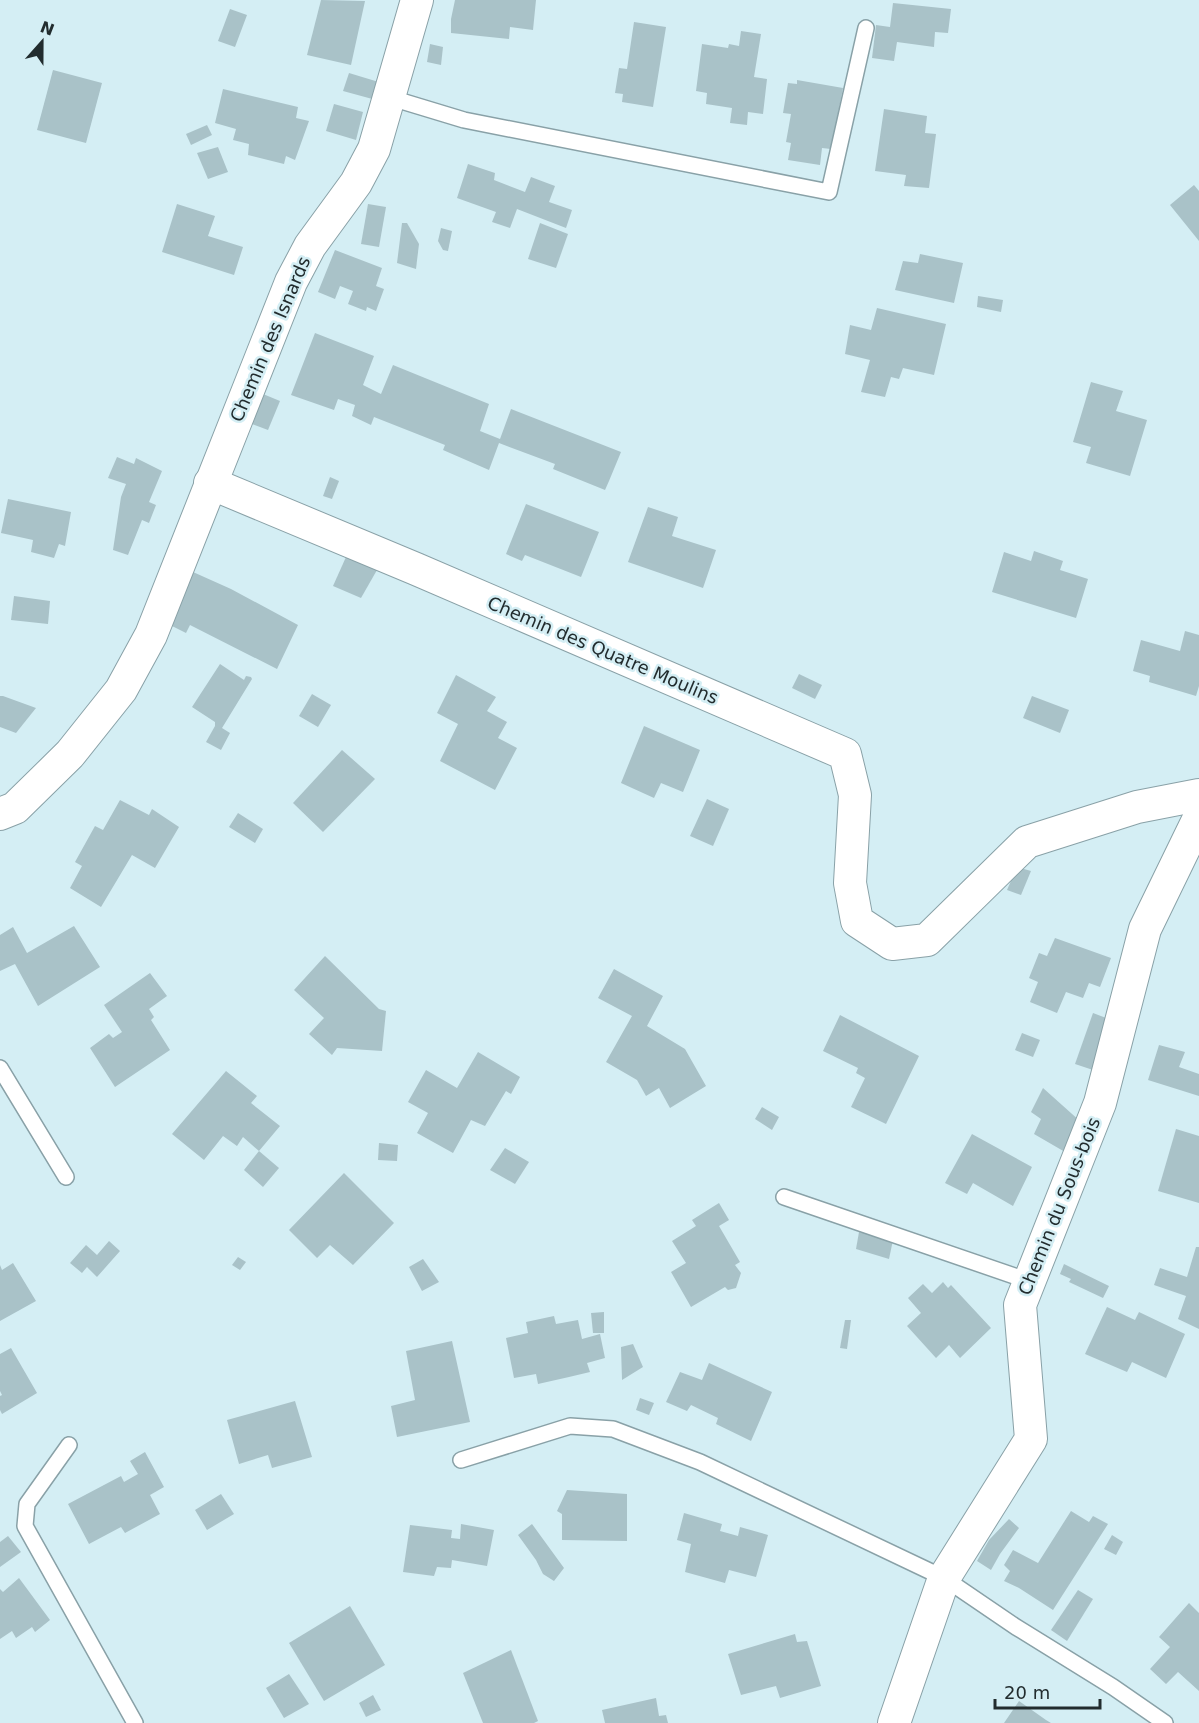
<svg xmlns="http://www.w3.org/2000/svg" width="1199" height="1723" font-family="'DejaVu Sans',sans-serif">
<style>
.building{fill:#a9c2c8}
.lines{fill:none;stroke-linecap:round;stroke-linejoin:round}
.service-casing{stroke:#89a1a7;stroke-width:18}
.minor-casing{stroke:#89a1a7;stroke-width:34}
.service{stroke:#fff;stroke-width:15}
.minor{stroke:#fff;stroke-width:32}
.labels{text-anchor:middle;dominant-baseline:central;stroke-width:5;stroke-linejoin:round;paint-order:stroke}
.street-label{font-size:18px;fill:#222c2e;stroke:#d4eef4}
</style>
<rect width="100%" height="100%" fill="#d4eef4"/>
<g class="building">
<polygon points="321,0 365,1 351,65 307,55"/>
<polygon points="455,0 536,0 533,30 510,27 509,39 451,33 451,19"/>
<polygon points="893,3 951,9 948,33 935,32 934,47 897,42 894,61 872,58 876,25 890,27"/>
<polygon points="230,9 247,15 235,47 218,41"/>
<polygon points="634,22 666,27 653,107 622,102 623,94 615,93 619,68 627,69"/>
<polygon points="741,31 761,34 754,77 767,79 763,114 748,112 747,125 730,123 732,108 706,104 707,93 696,91 702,44 728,48 729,44 739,46"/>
<polygon points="430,44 443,47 441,65 427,62"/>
<polygon points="53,70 102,83 86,143 37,130"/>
<polygon points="349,73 382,83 376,100 343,91"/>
<polygon points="797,80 843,88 831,149 822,148 820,165 788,160 791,143 786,142 791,114 783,113 788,83 797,84"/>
<polygon points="223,89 298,107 296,118 309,121 295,160 286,156 284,164 248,155 249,144 233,140 236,129 215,123"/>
<polygon points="334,104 363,112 356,140 326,131"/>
<polygon points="884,109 927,116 925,133 936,134 929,188 904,186 906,175 875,171"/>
<polygon points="207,125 212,135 191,145 186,134"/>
<polygon points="218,147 228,172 208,179 197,153"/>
<polygon points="468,164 495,173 494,180 525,192 531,177 555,186 549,202 572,210 566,228 517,209 510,228 492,222 496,212 457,198"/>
<polygon points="1194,185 1199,191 1199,241 1170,205"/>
<polygon points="177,204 215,216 208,236 243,247 234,275 162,252"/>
<polygon points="368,204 386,207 379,247 361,244"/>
<polygon points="402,223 407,223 419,244 416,269 397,263"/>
<polygon points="540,223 568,234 556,268 528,259"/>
<polygon points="441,228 452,231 448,251 443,250 438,241"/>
<polygon points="335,250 382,268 376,286 384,289 376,311 367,307 366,311 348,304 353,291 340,286 335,299 318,292"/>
<polygon points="920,254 963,263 954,303 895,290 903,261 918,263"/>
<polygon points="978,296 1003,300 1001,312 977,307"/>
<polygon points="877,308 946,324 934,375 903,368 899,379 891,377 885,397 861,392 870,360 845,354 850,325 871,330"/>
<polygon points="315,333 374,356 363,385 381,394 393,365 489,404 480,431 500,439 511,409 621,452 609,481 605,490 553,469 555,464 499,443 489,470 443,450 445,445 374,417 371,425 352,416 355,405 338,399 334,410 291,395"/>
<polygon points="1091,382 1123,391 1116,411 1147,420 1130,476 1086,463 1091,447 1073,442"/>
<polygon points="263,394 280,401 268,430 252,424"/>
<polygon points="117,457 134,464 136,458 162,471 149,502 156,505 149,523 142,520 128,555 113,550 121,497 126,484 108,478"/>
<polygon points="330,477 339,481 332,499 323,496"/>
<polygon points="8,499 71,512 65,546 59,544 54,558 31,552 33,540 1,533"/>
<polygon points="526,504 599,532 581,577 525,555 522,561 506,554"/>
<polygon points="648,507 678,517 672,536 716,550 703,588 628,562"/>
<polygon points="1034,551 1063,561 1060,570 1088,579 1076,618 992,592 1004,552 1031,561"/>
<polygon points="346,557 377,570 361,598 333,586"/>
<polygon points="193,572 231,589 298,625 277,669 190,625 186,633 172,626"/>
<polygon points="14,596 50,601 48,624 11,620"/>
<polygon points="1185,631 1199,635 1199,686 1196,696 1149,682 1150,676 1133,671 1141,640 1180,651"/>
<polygon points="220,664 244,680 246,676 251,677 252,679 222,728 230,733 221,750 206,742 215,726 215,722 192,707"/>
<polygon points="799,674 822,685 815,699 792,688"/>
<polygon points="456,675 496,697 487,711 507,722 498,738 517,748 495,790 440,761 458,724 437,713"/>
<polygon points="312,694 331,705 318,727 299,716"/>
<polygon points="0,696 3,696 36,708 16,733 0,727"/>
<polygon points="1032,696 1069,710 1060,733 1023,718"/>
<polygon points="644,726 700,750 683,792 661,783 654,798 621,783"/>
<polygon points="342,750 375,779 323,832 293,803"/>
<polygon points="707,799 729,809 713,846 690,836"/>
<polygon points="120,800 149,815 152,809 179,827 155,868 132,855 101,907 70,888 82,866 75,862 95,826 103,830"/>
<polygon points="238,813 263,829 255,843 229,827"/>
<polygon points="1017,867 1031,871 1021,895 1007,890"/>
<polygon points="74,926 100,967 38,1006 15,964 0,971 0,935 13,927 27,953"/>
<polygon points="1055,938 1111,958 1100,987 1089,983 1083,998 1066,992 1057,1013 1030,1002 1038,982 1029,978 1039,953 1047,956"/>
<polygon points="325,956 379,1009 386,1011 382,1051 337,1048 332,1055 309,1034 324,1018 294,990"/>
<polygon points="614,969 663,996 647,1026 685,1049 706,1086 670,1108 659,1088 646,1096 637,1080 606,1062 632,1016 598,998"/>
<polygon points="150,973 167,996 149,1009 154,1017 151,1020 170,1050 115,1087 90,1048 109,1034 113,1038 122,1032 104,1005"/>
<polygon points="1093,1013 1114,1021 1096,1071 1075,1064"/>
<polygon points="840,1015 919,1056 886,1124 851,1107 865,1078 856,1073 858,1068 823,1051"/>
<polygon points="1022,1033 1040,1040 1033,1057 1015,1050"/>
<polygon points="1159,1045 1185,1052 1179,1067 1199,1074 1199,1096 1148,1080"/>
<polygon points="478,1052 520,1077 511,1094 506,1091 485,1126 471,1120 453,1153 417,1133 428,1113 408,1102 426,1070 457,1088"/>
<polygon points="226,1071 257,1096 251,1103 280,1126 259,1151 243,1137 237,1146 223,1136 204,1160 172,1134"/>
<polygon points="1043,1088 1081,1122 1065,1152 1034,1134 1041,1119 1031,1112"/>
<polygon points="762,1107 779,1117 772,1130 755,1119"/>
<polygon points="1176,1129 1199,1136 1199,1203 1158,1191"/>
<polygon points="972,1134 1032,1167 1013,1206 973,1183 967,1194 945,1183"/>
<polygon points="379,1143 398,1145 397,1161 378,1160"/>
<polygon points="505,1148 529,1162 515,1184 490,1170"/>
<polygon points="259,1151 279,1168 263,1187 244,1170"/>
<polygon points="344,1173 394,1223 353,1265 330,1245 317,1258 289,1230"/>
<polygon points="719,1203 729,1220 719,1226 740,1262 735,1265 741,1273 736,1288 728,1290 725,1287 691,1307 671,1272 686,1263 672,1241 696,1226 692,1220"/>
<polygon points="859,1232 893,1240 889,1259 856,1249"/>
<polygon points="109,1241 120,1251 97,1277 87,1267 82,1273 70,1263 86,1245 97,1255"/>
<polygon points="1196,1247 1199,1247 1199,1329 1178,1319 1186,1296 1154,1285 1160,1268 1187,1277"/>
<polygon points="238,1257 246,1262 240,1270 232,1265"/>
<polygon points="423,1259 439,1282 422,1291 409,1267"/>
<polygon points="13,1263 36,1301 0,1321 0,1265 2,1270"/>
<polygon points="1064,1264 1109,1286 1103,1298 1069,1282 1071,1279 1060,1274"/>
<polygon points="943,1282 948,1288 951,1285 991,1328 960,1358 949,1345 936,1358 907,1326 921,1313 908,1298 923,1284 932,1293"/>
<polygon points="1107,1307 1135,1320 1139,1312 1185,1334 1166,1378 1132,1362 1127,1372 1085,1354"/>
<polygon points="604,1312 604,1333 593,1333 591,1313"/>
<polygon points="554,1316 556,1324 578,1320 582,1339 600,1334 605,1358 587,1363 590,1372 569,1377 538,1384 536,1374 514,1378 506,1338 528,1333 526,1322"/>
<polygon points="845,1320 851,1320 847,1349 840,1348"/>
<polygon points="452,1341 470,1422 397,1437 391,1406 415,1400 406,1351"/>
<polygon points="633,1344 643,1367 622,1380 621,1347"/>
<polygon points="11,1348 37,1393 2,1414 0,1410 0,1396 2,1395 0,1391 0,1354"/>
<polygon points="709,1363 772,1392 751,1441 716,1424 718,1418 691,1405 687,1411 666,1402 680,1372 702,1380"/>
<polygon points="640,1398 654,1403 649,1415 636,1410"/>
<polygon points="295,1401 312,1457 272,1468 268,1455 239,1464 227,1420"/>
<polygon points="145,1452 164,1487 150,1495 160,1514 125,1533 121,1527 89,1544 68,1504 121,1476 124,1482 138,1474 130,1461"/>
<polygon points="567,1490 627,1494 627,1541 562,1540 562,1514 557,1511"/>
<polygon points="221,1494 234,1514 207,1530 195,1510"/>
<polygon points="1071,1511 1089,1522 1093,1516 1108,1524 1053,1610 1019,1588 1004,1581 1010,1571 1004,1565 1013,1550 1038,1563"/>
<polygon points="684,1513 722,1524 720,1531 738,1536 740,1527 768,1535 756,1577 729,1570 725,1583 685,1572 691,1544 677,1540"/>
<polygon points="1009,1519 1019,1528 1000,1554 991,1570 977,1561 989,1540"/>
<polygon points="461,1524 494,1530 487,1566 452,1560 451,1568 437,1567 434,1576 403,1572 410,1525 452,1530 451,1538 460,1539"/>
<polygon points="532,1524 564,1568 554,1581 543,1574 536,1560 518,1535"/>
<polygon points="1112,1535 1123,1542 1116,1555 1104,1549"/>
<polygon points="8,1536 21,1552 0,1567 0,1542"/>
<polygon points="19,1578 50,1620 35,1632 32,1627 16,1638 12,1631 0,1639 0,1589 3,1592"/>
<polygon points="1078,1590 1093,1599 1067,1641 1051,1630"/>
<polygon points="1189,1603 1199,1613 1199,1691 1178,1672 1166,1684 1150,1669 1170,1647 1159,1637"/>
<polygon points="350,1606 385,1665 324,1701 289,1643"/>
<polygon points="795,1634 797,1642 807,1641 821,1686 780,1698 776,1686 741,1695 728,1654"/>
<polygon points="511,1650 538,1721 534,1723 483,1723 463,1673"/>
<polygon points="289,1674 309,1704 284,1718 266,1688"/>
<polygon points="373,1695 381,1710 366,1717 359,1703"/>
<polygon points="656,1698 659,1716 666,1715 668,1723 605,1723 602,1710"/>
<polygon points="1019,1701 1046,1720 1051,1723 1004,1723"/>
</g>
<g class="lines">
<g class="service-casing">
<g id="service">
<polyline points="388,97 464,120 829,192 866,28"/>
<polyline points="0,1068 66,1177"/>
<polyline points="784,1197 1029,1281"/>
<polyline points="69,1445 27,1504 25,1526 135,1723"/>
<polyline points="461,1460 570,1426 613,1429 700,1462 944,1578 1016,1627 1113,1687 1165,1723"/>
</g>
</g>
<g class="minor-casing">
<g id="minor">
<polyline points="210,483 416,569 845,754 855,795 850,883 857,921 892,944 927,940 1027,842 1137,807 1199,795"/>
<polyline points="0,814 15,808 70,754 121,690 151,635 291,282 310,246 356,183 374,149 417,0"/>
<polyline points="894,1723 944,1578 1031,1439 1020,1305 1100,1103 1145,929 1199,818"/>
</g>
</g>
<use href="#service" class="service"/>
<use href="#minor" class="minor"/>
</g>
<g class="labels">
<g class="street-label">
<text transform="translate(270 339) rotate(-67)">Chemin des Isnards</text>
<text transform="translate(603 650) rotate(23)">Chemin des Quatre Moulins</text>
<text transform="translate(1059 1206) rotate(-68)">Chemin du Sous-bois</text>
</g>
</g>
<g transform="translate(42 42) rotate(21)" stroke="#d4eef4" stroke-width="4.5" paint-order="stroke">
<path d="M0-4.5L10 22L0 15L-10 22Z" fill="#222c2e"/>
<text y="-9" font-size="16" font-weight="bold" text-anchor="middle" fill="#222c2e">N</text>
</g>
<path d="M995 1699v9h105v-9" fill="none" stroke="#222c2e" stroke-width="3"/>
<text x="1004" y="1699" font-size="18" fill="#222c2e" stroke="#d4eef4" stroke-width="4.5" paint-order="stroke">20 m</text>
</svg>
